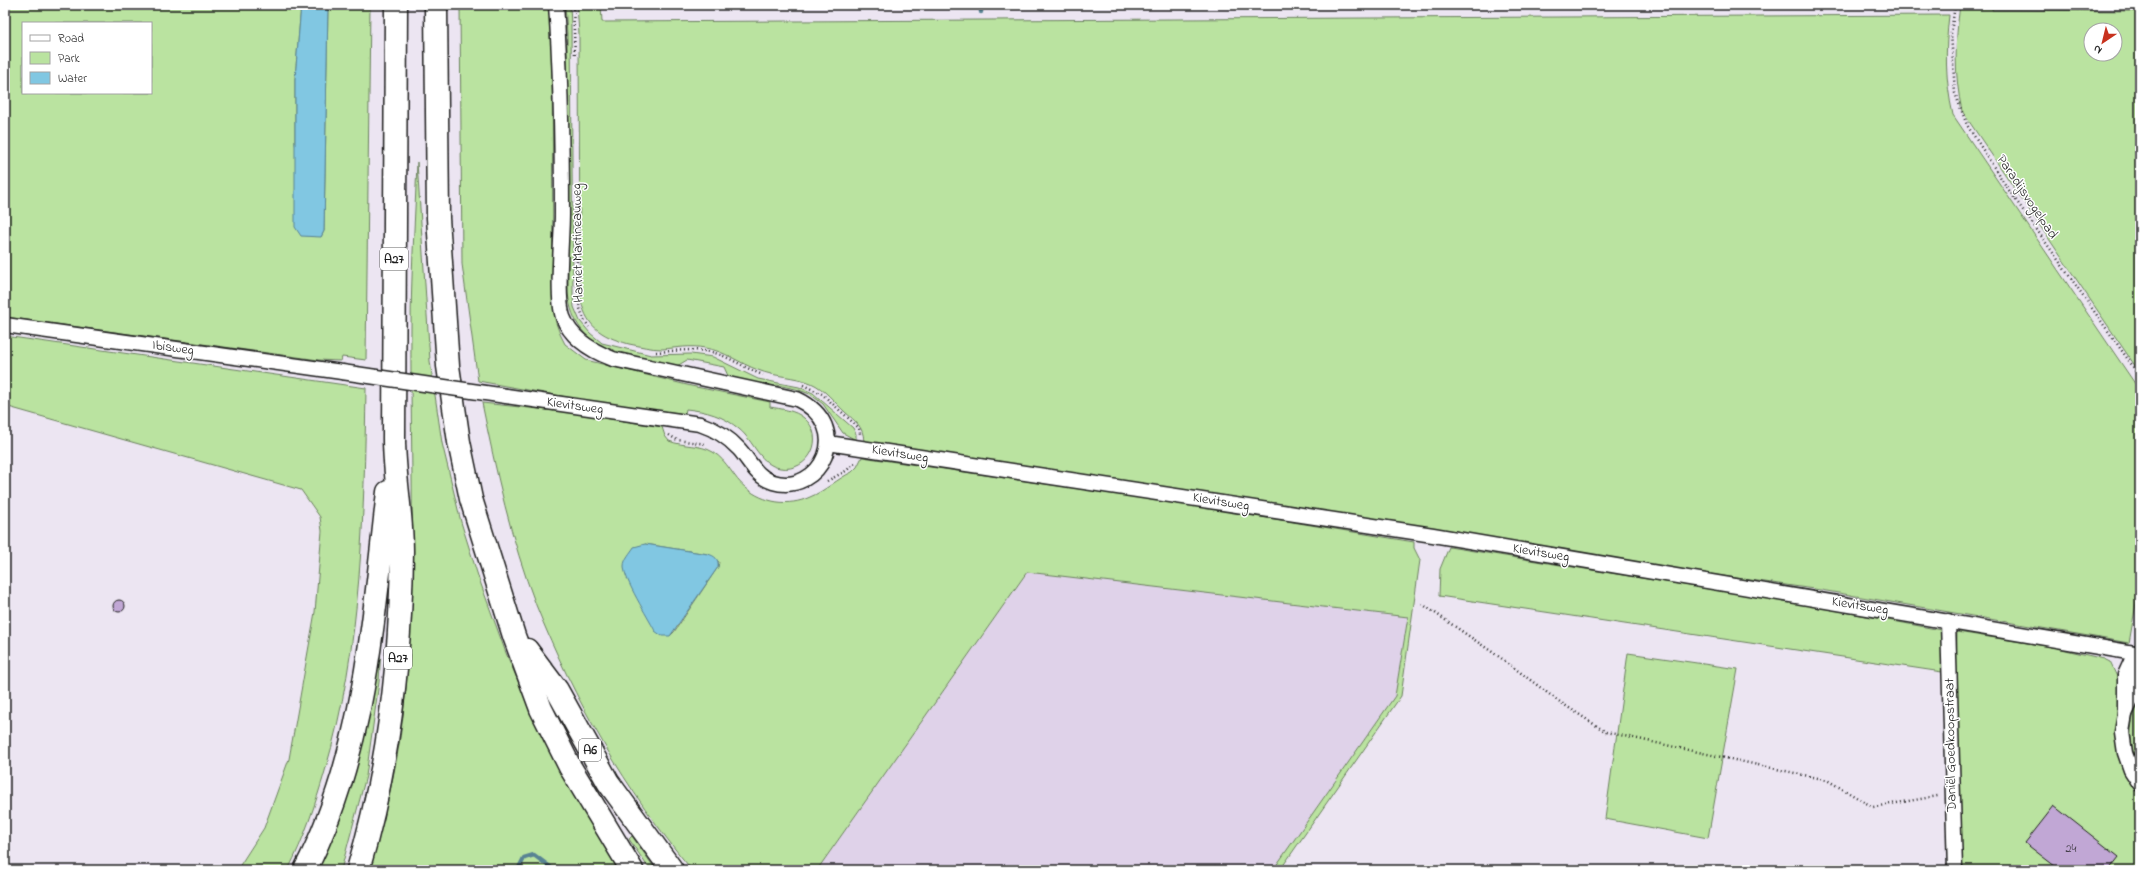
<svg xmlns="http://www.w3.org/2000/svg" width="2145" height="875" font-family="'Indie Flower',sans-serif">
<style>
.built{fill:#dfd2e9}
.green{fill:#bae3a0;stroke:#6b805e;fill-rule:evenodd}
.water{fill:#81c7e2;stroke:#598393}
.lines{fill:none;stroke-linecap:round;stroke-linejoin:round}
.stream{stroke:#598393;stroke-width:4.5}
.building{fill:#c1a7d5;stroke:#1c1c1c}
.street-casing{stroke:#1c1c1c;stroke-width:17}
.highway-casing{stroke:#1c1c1c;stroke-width:25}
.path{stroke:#1c1c1c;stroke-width:2.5;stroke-dasharray:1 3;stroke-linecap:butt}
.street{stroke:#fff;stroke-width:14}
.highway{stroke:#fff;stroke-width:22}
.street-bridge-casing{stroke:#1c1c1c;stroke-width:17;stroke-linecap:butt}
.street-bridge{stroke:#fff;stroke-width:14}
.labels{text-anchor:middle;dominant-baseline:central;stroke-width:3;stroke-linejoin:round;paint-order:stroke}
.number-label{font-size:12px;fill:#453f4a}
.shield{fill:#fff;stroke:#606060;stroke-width:1}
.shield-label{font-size:13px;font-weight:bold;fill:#1c1c1c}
.street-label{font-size:14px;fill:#1c1c1c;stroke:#fff}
</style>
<rect width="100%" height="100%" fill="#ece5f2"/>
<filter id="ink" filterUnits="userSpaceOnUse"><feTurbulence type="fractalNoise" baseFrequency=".025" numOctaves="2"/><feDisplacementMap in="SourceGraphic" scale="8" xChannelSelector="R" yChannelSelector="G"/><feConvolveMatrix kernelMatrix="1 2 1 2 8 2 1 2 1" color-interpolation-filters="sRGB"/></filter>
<g filter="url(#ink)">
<polygon class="built" points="1027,572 1408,616 1395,696 1273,870 817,870"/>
<g class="green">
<path d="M5 5H301L295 79V144L321 237 324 231 328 5H370L366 360 342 357 341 361 319 360 5 317ZM23 23H151V93H23Z"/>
<path d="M460 5H549L552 28 553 297 556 323 560 334 565 344 586 360 691 386 770 402V407C781 409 795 410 804 418 827 437 809 473 780 468 760 465 754 441 739 429 724 416 706 411 686 409L685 414 583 400 478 381 462 264Z"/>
<path d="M565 5H570L571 26 573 296 574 307 580 321 590 333 602 343 651 355 691 354 713 357 758 379 799 387 813 393 853 428 856 434V440L843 433 823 404 810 394 796 389 777 385 773 387 729 378 724 367 687 360 677 366C628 355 575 355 568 293L567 33Z"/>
<path d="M577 5H601L602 22 1949 15C1945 51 1945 79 1953 115L2140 391V581L2129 643 1821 590 1702 573 1191 491 864 441C863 426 856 422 845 412 834 402 825 389 811 383 794 376 775 377 758 370 739 363 725 351 705 348 690 345 677 348 662 349 651 349 640 346 629 344 600 336 585 326 580 295L579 34Z"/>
<path d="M1960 5H1993L1992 10 2140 11V373L1962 111C1954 74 1955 43 1960 5ZM2091 30H2115V54H2091Z"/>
<path d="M417 162 430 361 442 443 461 522 478 576 506 653 531 711 563 777 619 870H369C384 820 397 768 403 716 418 588 410 459 411 330 411 274 415 218 417 162Z"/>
<path d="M5 336 366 388C364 517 362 646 325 771 315 805 304 839 288 870H237L264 828 289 759 315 612 322 531 320 517 301 490 5 406Z"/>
<path d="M482 403 567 412 662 427 665 436 669 441C684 447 700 444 713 452 728 461 733 478 746 488 764 503 789 507 810 497 825 491 837 479 852 472L857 467 862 457 1189 505 1414 542V548L1420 560 1401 696 1280 870H1273L1395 696 1408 617 1027 572 817 870H692C626 791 574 700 536 605 511 540 496 472 482 403ZM645 544 708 554 719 562 718 567 674 632 670 636Z"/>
<polygon points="1449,547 1802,604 1941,630 1942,672 1439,596 1440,569"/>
<polygon points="1957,632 2053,647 2104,659 2110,662 2118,679 2118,719 2124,770 2129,780 2140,792 2140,870 1962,870 1956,674"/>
<path d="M381 647 379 682 366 776 341 870H318C341 821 358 769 369 716 374 694 373 668 381 647Z"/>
<polygon points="1628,653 1738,669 1708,838 1605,819"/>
<path d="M2140 695V771C2127 741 2129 725 2140 695Z"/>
<polygon points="632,836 656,870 650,870 629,839"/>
</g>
<g class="water">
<polygon points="301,5 328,5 324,231 321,237 301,236 295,227 295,79"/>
<path d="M645 544 708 554C715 556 719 559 718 567L670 636H662L655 631C648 617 624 580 624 566 624 559 631 552 634 547Z"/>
</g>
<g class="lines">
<g class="stream">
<polyline points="981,5 981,12"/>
<polyline points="518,870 524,858 534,855 554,870"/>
</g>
</g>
<g class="building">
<circle cx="119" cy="606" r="6"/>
<polygon points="2054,806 2119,857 2109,870 2060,870 2025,843"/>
</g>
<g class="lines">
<g class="street-casing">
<g id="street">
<polyline points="5,325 342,372"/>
<path d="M506 396 700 424C715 429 728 437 739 449 750 461 756 477 773 482 820 496 856 427 797 399L613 359C592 351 571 339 563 317 556 297 562 239 562 214 562 145 561 74 556 5"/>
<polyline points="828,443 1433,535 2140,654"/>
<polyline points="1948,621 1955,870"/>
<polyline points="2135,653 2125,675 2125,714 2122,732 2125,753 2131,770 2140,784"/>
<path d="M2125 714C2138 687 2141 682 2135 653"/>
</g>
</g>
<g class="highway-casing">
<g id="highway">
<polyline points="436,5 438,218 448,366 459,442 471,499 514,636 541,709 570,767 632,870"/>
<polyline points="527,650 557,690 608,782 672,870"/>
<path d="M305 870C365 754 373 620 388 492"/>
<path d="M358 870C389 766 401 659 402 551 402 513 394 475 394 438 394 293 396 149 396 5"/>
</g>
</g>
<g class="path">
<polyline points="573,5 575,56"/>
<polyline points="1955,5 1951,33 1955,93 1967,125 2006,186 2132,365 2140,380"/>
<path d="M577 257C577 283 574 306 589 327"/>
<path d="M656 352C678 351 699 347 721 355 736 361 749 370 763 375"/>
<polyline points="803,385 822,394 859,428 860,434"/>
<polyline points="669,435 677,440 706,444"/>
<polyline points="827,481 846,471 856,462"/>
<polyline points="1422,604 1501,658 1557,700 1606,732 1827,780 1873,807 1938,796"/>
<polyline points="2138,639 2140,628"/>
</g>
<use href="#street" class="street"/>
<use href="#highway" class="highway"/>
<g class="street-bridge-casing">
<polyline id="street-bridge" points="342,372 506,396"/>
</g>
<use href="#street-bridge" class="street-bridge"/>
</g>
</g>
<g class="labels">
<g class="number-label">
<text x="2071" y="849">24</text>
</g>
<g class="shield">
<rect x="380" y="248" width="28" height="22" rx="3"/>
<rect x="384" y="647" width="28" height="22" rx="3"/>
<rect x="579" y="739" width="22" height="22" rx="3"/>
</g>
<g class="shield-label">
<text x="394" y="259">A27</text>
<text x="398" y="658">A27</text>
<text x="590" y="750">A6</text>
</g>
<g class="street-label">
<text transform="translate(2027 197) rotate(56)">Paradijsvogelpad</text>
<text transform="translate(578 243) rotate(-91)">Harriet Martineauweg</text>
<text transform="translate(173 348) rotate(8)">Ibisweg</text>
<text transform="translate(575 406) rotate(8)">Kievitsweg</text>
<text transform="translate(900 454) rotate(9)">Kievitsweg</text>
<text transform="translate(1221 502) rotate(9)">Kievitsweg</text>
<text transform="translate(1541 553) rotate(9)">Kievitsweg</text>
<text transform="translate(1860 606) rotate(9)">Kievitsweg</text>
<text transform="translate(1951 745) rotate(-91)">Daniël Goedkoopstraat</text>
</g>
</g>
<rect width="2145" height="875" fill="none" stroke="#fff" stroke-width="20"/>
<rect x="10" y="10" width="2125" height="855" fill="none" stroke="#1c1c1c" stroke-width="1.5" filter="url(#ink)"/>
<rect x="22" y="22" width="130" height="72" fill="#ffffff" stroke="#a4a4a4"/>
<rect x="30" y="35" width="20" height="6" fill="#ffffff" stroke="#a4a4a4"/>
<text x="58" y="42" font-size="12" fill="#1c1c1c">Road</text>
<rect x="30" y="52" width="20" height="12" fill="#bae3a0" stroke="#a4a4a4"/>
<text x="58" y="62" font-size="12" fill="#1c1c1c">Park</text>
<rect x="30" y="72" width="20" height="12" fill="#81c7e2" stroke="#a4a4a4"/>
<text x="58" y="82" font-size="12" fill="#1c1c1c">Water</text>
<g transform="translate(2103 42) rotate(215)"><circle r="19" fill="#ffffff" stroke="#a4a4a4"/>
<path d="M0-3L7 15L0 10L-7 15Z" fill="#c8321e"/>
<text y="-6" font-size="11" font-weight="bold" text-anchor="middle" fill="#1c1c1c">N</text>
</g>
</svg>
